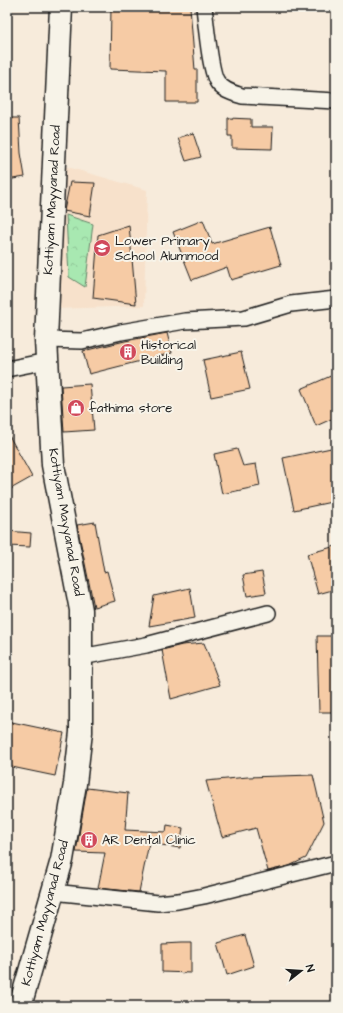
<svg xmlns="http://www.w3.org/2000/svg" width="343" height="1013" font-family="'Architects Daughter',sans-serif">
<style>
.built{fill:#f7e1cb}
.park{fill:url(#park-crowns);stroke:#628266}
.building{fill:#f6cba5;stroke:#1c1c1c}
.lines{fill:none;stroke-linecap:round;stroke-linejoin:round}
.minor-casing{stroke:#1c1c1c;stroke-width:18}
.secondary-casing{stroke:#1c1c1c;stroke-width:25}
.minor{stroke:#f7f3e8;stroke-width:15}
.secondary{stroke:#f7f3e8;stroke-width:22}
.labels{text-anchor:middle;dominant-baseline:central;stroke-width:4;stroke-linejoin:round;paint-order:stroke}
.street-label{font-size:13px;fill:#1c1c1c;stroke:#f7f3e8}
.poi-label{font-size:13px;fill:#1c1c1c;stroke:#f7f3e8;text-anchor:start}
</style>
<defs>
<pattern id="park-crowns" width="20" height="18" patternUnits="userSpaceOnUse"><rect width="20" height="18" fill="#a8e8b1"/><path d="M2 6a3 3 0 1 1 6 0M12 15a3 3 0 1 1 6 0" fill="none" stroke="#90c698"/></pattern>
</defs>
<rect width="100%" height="100%" fill="#f7ebdb"/>
<filter id="ink" filterUnits="userSpaceOnUse"><feTurbulence type="fractalNoise" baseFrequency=".025" numOctaves="2"/><feDisplacementMap in="SourceGraphic" scale="8" xChannelSelector="R" yChannelSelector="G"/><feConvolveMatrix kernelMatrix="1 2 1 2 8 2 1 2 1" color-interpolation-filters="sRGB"/></filter>
<g filter="url(#ink)">
<polygon class="built" points="64,166 147,190 144,306 54,309"/>
<polygon class="park" points="66,215 93,224 85,287 69,277"/>
<g class="building">
<polygon points="111,7 190,7 195,70 197,70 197,102 166,102 166,71 110,69"/>
<polygon points="7,118 19,118 21,153 25,177 7,180"/>
<polygon points="228,118 251,119 251,127 273,127 272,149 232,148 232,136 228,136"/>
<polygon points="193,133 201,157 186,161 178,138"/>
<polygon points="70,182 95,183 90,216 64,211"/>
<polygon points="203,220 212,244 270,227 281,265 231,280 227,267 192,280 173,232"/>
<polygon points="129,225 136,304 93,298 98,235"/>
<polygon points="167,333 172,353 89,374 83,351 125,341"/>
<polygon points="241,352 250,389 211,397 203,360"/>
<polygon points="333,375 336,384 336,417 316,426 301,389"/>
<polygon points="90,384 94,430 64,432 61,386"/>
<polygon points="7,432 32,477 7,491"/>
<polygon points="336,447 336,501 294,510 283,458"/>
<polygon points="237,449 243,466 256,464 260,486 222,494 214,454"/>
<polygon points="95,522 104,572 107,571 115,601 94,607 77,525"/>
<polygon points="7,531 31,533 30,547 7,546"/>
<polygon points="336,546 336,589 318,594 307,554"/>
<polygon points="262,572 266,593 247,596 243,575"/>
<polygon points="190,588 195,618 149,626 154,596"/>
<polygon points="317,636 336,636 336,712 319,712"/>
<polygon points="204,643 220,685 171,699 162,650 182,645"/>
<polygon points="7,721 64,733 55,776 7,766"/>
<polygon points="313,775 324,822 306,858 289,866 268,871 256,828 222,837 206,781 248,777"/>
<polygon points="87,788 128,793 125,830 166,832 167,825 183,828 180,848 149,843 139,892 98,888 105,853 76,852"/>
<polygon points="245,935 254,966 227,975 218,943"/>
<polygon points="181,943 191,943 191,973 162,972 162,944"/>
</g>
<g class="lines">
<g class="minor-casing">
<g id="minor">
<path d="M204 7C206 22 210 74 218 83 224 91 233 93 242 96L336 101"/>
<polyline points="46,340 82,341 121,332 185,321 244,318 291,304 336,299"/>
<polyline points="7,369 47,361"/>
<polyline points="81,657 146,645 268,613"/>
<polyline points="53,892 158,903 178,901 204,896 336,863"/>
</g>
</g>
<g class="secondary-casing">
<polyline id="secondary" points="20,1006 62,860 75,784 81,732 81,610 53,465 46,340 61,7"/>
</g>
<use href="#minor" class="minor"/>
<use href="#secondary" class="secondary"/>
</g>
</g>
<defs>
<g id="school-disc" transform="scale(0.9)"><circle r="9.5" fill="#d1495b" stroke="#f7f3e8"/><path d="M0-5L7-2L0 1L-7-2ZM-4 1L0 2.5L4 1V4Q0 6-4 4Z" fill="#fff"/></g>
<g id="building-disc" transform="scale(0.9)"><circle r="9.5" fill="#d1495b" stroke="#f7f3e8"/><path d="M-4-6H4V6H1V3H-1V6H-4ZM-2.5-4.3h1.7v1.8h-1.7ZM.8-4.3h1.7v1.8H.8ZM-2.5-1h1.7V.8h-1.7ZM.8-1h1.7V.8H.8Z" fill="#fff"/></g>
<g id="shop-disc" transform="scale(0.9)"><circle r="9.5" fill="#d1495b" stroke="#f7f3e8"/><path d="M-5-2.5h2.3a2.7 3.5 0 0 1 5.4 0H5L5.5 6h-11ZM-1.5-2.5h3a1.5 2.3 0 0 0-3 0Z" fill="#fff"/></g>
</defs>
<g fill-rule="evenodd">
<use href="#school-disc" x="102" y="248"/>
<use href="#building-disc" x="128" y="352"/>
<use href="#shop-disc" x="76" y="408"/>
<use href="#building-disc" x="89" y="840"/>
</g>
<g class="labels">
<g class="street-label">
<text transform="translate(52 200) rotate(-87)">Kottiyam Mayyanad Road</text>
<text transform="translate(66 522) rotate(80)">Kottiyam Mayyanad Road</text>
<text transform="translate(45 913) rotate(-75)">Kottiyam Mayyanad Road</text>
</g>
<g class="poi-label">
<text x="115" y="241">Lower Primary<tspan x="115" dy="15">School Alummood</tspan></text>
<text x="141" y="345">Historical<tspan x="141" dy="15">Building</tspan></text>
<text x="89" y="408">fathima store</text>
<text x="102" y="840">AR Dental Clinic</text>
</g>
</g>
<rect width="343" height="1013" fill="none" stroke="#f7f3e8" stroke-width="24"/>
<rect x="12" y="12" width="319" height="989" fill="none" stroke="#1c1c1c" stroke-width="1.5" filter="url(#ink)"/>
<g transform="translate(301 971) rotate(73)" stroke="#f7f3e8" stroke-width="3" paint-order="stroke">
<path d="M0-3L7 15L0 10L-7 15Z" fill="#1c1c1c"/>
<text y="-6" font-size="11" font-weight="bold" text-anchor="middle" fill="#1c1c1c">N</text>
</g>
</svg>
